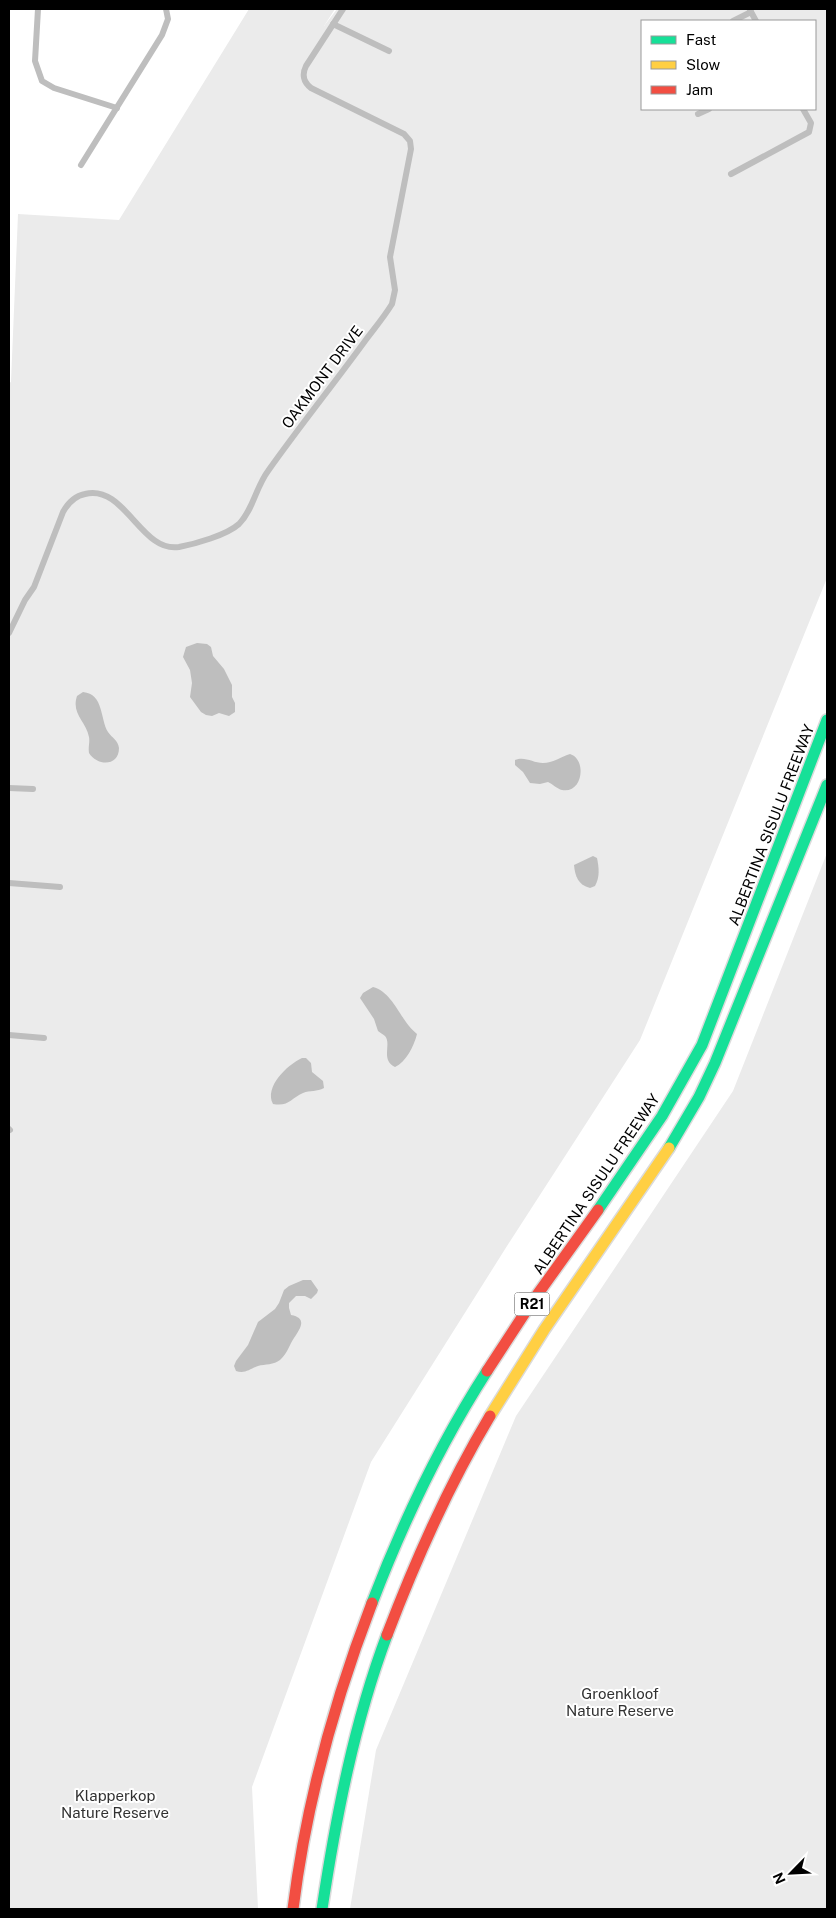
<svg xmlns="http://www.w3.org/2000/svg" width="836" height="1918" font-family="'Public Sans',sans-serif">
<style>
.green{fill:#ebebeb;fill-rule:evenodd}
.water{fill:#bebebe}
.lines{fill:none;stroke-linecap:round;stroke-linejoin:round}
.fast-casing{stroke:#dbdbdb;stroke-width:14}
.slow-casing{stroke:#dbdbdb;stroke-width:14}
.jam-casing{stroke:#dbdbdb;stroke-width:14}
.street{stroke:#bebebe;stroke-width:6}
.fast{stroke:#16e098;stroke-width:11}
.slow{stroke:#ffcf43;stroke-width:11}
.jam{stroke:#f24e42;stroke-width:11}
.labels{text-anchor:middle;dominant-baseline:central;stroke-width:4;stroke-linejoin:round;paint-order:stroke}
.shield{fill:#fff;stroke:#4c4c4c;stroke-width:1}
.shield-label{font-size:14px;font-weight:bold;fill:#000}
.street-label{font-size:15px;fill:#000;stroke:#fff}
.park-label{font-size:15px;fill:#323232;stroke:#fff}
</style>
<rect width="100%" height="100%" fill="#fff"/>
<g class="green">
<path d="M249 9H335L324 26 337 9H827V578L640 1040 507 1246 371 1462 252 1787 258 1909H9V383L11 382 18 214 119 220ZM642 21H815V109H642Z"/>
<polygon points="827,853 827,1909 350,1909 376,1750 516,1416 733,1091"/>
</g>
<g class="water">
<polygon points="197,643 207,644 211,647 213,656 224,669 232,685 232,697 235,703 235,712 229,716 219,713 212,716 206,715 201,712 190,697 192,683 190,670 183,657 186,647"/>
<path d="M83 692C104 694 100 719 108 732 112 738 118 740 119 748 119 767 97 766 89 753 88 747 90 742 89 737 86 721 71 714 77 696Z"/>
<path d="M570 754C587 759 583 794 562 790 557 789 553 784 548 782L540 784 530 783 523 772 515 765V760C525 756 533 763 543 763 553 763 560 757 570 754Z"/>
<path d="M593 856 597 858C599 868 600 877 595 886L590 888C578 885 575 876 574 865Z"/>
<path d="M373 987C390 991 399 1014 409 1026 411 1029 414 1031 417 1034 414 1046 406 1062 395 1067 380 1060 392 1044 385 1036 383 1034 380 1033 378 1031L374 1019 360 998 363 993Z"/>
<path d="M302 1058H306L311 1063 312 1072 323 1081 324 1088C317 1092 310 1090 303 1093 291 1098 289 1107 273 1104 264 1087 287 1065 302 1058Z"/>
<path d="M303 1280H311L318 1290 317 1293 311 1299 305 1296H296L289 1303V1308L291 1315C308 1318 300 1329 294 1338 289 1345 288 1353 280 1360 274 1365 265 1364 258 1366 250 1369 245 1374 236 1371L234 1366 236 1361 248 1345 258 1322 275 1309 279 1303 284 1290 289 1286Z"/>
</g>
<g class="lines">
<g class="fast-casing">
<g id="fast">
<polyline points="669,1148 699,1097 715,1063 827,785"/>
<polyline points="598,1210 662,1116 702,1045 827,720"/>
<path d="M372 1603C403 1522 440 1444 487 1371"/>
<path d="M322 1909C336 1817 354 1723 387 1635"/>
</g>
</g>
<g class="slow-casing">
<polyline id="slow" points="490,1416 544,1330 669,1148"/>
</g>
<g class="jam-casing">
<g id="jam">
<polyline points="487,1371 532,1302 598,1210"/>
<path d="M387 1635C416 1559 448 1486 490 1416"/>
<path d="M293 1909C306 1804 334 1702 372 1603"/>
</g>
</g>
<g class="street">
<polyline points="38,9 35,61 42,81 54,88 117,108"/>
<polyline points="750,10 756,21"/>
<polyline points="733,21 751,12"/>
<polyline points="333,24 389,51"/>
<polyline points="698,114 709,109"/>
<polyline points="81,165 162,35 168,19 166,9"/>
<polyline points="731,174 809,132 811,123 803,109"/>
<path d="M9 633 25 600 34 587 63 512C68 503 75 496 85 494 125 484 141 553 179 547 195 544 227 535 239 524 253 510 256 487 268 471 299 427 333 385 365 341 374 329 384 317 392 304L395 290 390 257 411 149 410 141 404 134 311 88C303 82 302 74 306 66L343 9"/>
<polyline points="9,788 33,789"/>
<polyline points="9,883 60,887"/>
<polyline points="9,1035 44,1038"/>
<polyline points="9,1129 10,1130"/>
</g>
<use href="#fast" class="fast"/>
<use href="#slow" class="slow"/>
<use href="#jam" class="jam"/>
</g>
<g class="labels">
<rect class="shield" x="514.5" y="1292.5" width="35" height="23" rx="4"/>
<g class="shield-label">
<text x="532" y="1304">R21</text>
</g>
<g class="street-label">
<text transform="translate(322 377) rotate(-53)">OAKMONT DRIVE</text>
<text transform="translate(771 825) rotate(-69)">ALBERTINA SISULU FREEWAY</text>
<text transform="translate(596 1184) rotate(-56)">ALBERTINA SISULU FREEWAY</text>
</g>
<g class="park-label">
<text x="620" y="1693">Groenkloof<tspan x="620" dy="17">Nature Reserve</tspan></text>
<text x="115" y="1795">Klapperkop<tspan x="115" dy="17">Nature Reserve</tspan></text>
</g>
</g>
<rect width="836" height="1918" fill="none" stroke="#000000" stroke-width="20"/>
<rect x="641" y="20" width="175" height="90" fill="#ffffff" stroke="#999999"/>
<rect x="651" y="36" width="25" height="8" fill="#16e098" stroke="#999999"/>
<text x="686" y="45" font-size="15" fill="#000000">Fast</text>
<rect x="651" y="61" width="25" height="8" fill="#ffcf43" stroke="#999999"/>
<text x="686" y="70" font-size="15" fill="#000000">Slow</text>
<rect x="651" y="86" width="25" height="8" fill="#f24e42" stroke="#999999"/>
<text x="686" y="95" font-size="15" fill="#000000">Jam</text>
<g transform="translate(791 1873) rotate(246)" stroke="#ffffff" stroke-width="4" paint-order="stroke">
<path d="M0-4L9 19L0 12L-9 19Z" fill="#000000"/>
<text y="-8" font-size="14" font-weight="bold" text-anchor="middle" fill="#000000">N</text>
</g>
</svg>
